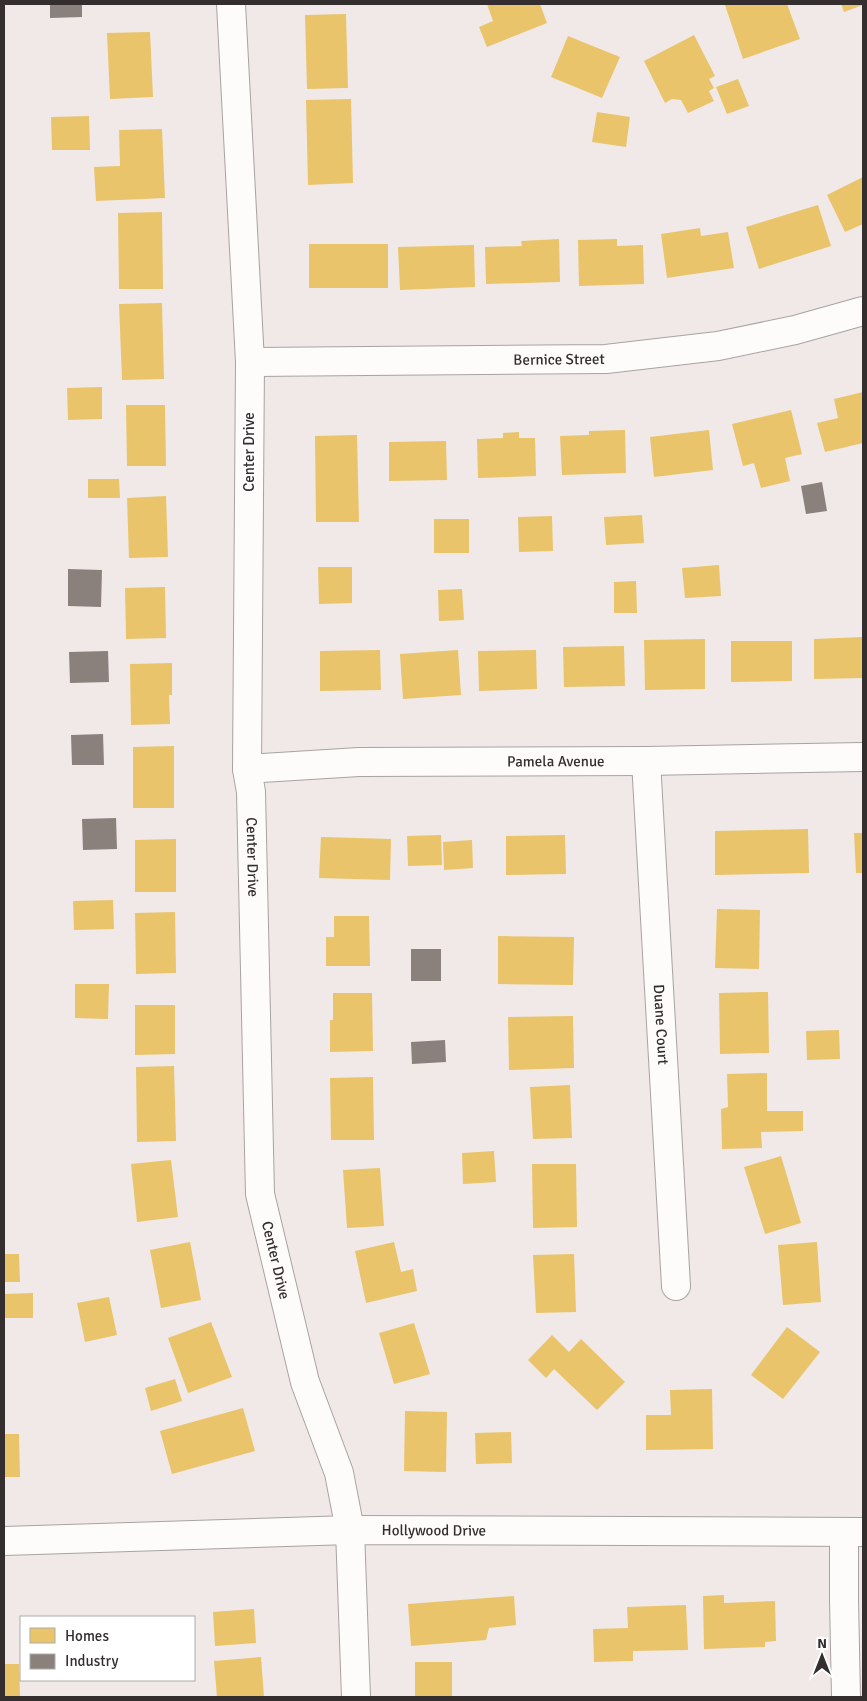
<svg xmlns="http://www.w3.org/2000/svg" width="867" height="1701" font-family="Signika,sans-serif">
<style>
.homes{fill:#e9c46a}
.industry{fill:#8a817c}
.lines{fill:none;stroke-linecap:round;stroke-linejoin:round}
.minor-casing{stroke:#a8a3a2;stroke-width:30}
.minor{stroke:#fdfcfb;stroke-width:28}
.labels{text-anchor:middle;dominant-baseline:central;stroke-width:5;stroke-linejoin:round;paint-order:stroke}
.street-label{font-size:15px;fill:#342f2e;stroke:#fff}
</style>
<rect width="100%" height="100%" fill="#f0e9e7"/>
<g class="homes">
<polygon points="487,4 540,4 547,23 487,47 479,27 493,21"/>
<polygon points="730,4 787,4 800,39 743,59 725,5"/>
<polygon points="841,4 863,4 863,5 844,12"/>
<polygon points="346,14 348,88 307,89 305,15"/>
<polygon points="150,32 153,97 110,99 107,33"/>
<polygon points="694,35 715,76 709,79 714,88 709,91 714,101 688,113 681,100 672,99 665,103 644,61"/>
<polygon points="568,36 620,57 602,98 551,77"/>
<polygon points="738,79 749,106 727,114 716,87"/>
<polygon points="351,99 353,183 308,185 306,100"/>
<polygon points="597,112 630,117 626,147 592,142"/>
<polygon points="89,116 90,150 52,150 51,117"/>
<polygon points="162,129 165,198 96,201 94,167 120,166 119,130"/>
<polygon points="863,177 863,224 845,232 827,195"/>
<polygon points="818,205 831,246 759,269 746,227"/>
<polygon points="162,212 163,289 119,289 118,213"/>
<polygon points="700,228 701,236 728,232 734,268 667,278 661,234"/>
<polygon points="559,239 560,282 486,284 485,247 522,246 521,241"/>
<polygon points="617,239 617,246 643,245 644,284 579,286 578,240"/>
<rect x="309" y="244" width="79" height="44"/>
<polygon points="474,245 475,287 400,290 398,247"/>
<polygon points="162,303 164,379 122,380 119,304"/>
<polygon points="102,387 102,419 68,420 67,388"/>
<polygon points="863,392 863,443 825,452 817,423 838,418 834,399"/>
<polygon points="126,405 165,405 166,466 127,466"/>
<polygon points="791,410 802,454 785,458 790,481 761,488 754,463 743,466 732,424"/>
<polygon points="625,430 626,473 562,475 560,436 589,435 589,431"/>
<polygon points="709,430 713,470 654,477 650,437"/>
<polygon points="519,432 519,438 535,438 536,476 478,478 477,439 503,438 503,433"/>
<polygon points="357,435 359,522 316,522 315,436"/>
<polygon points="446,441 447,480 389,481 389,442"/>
<polygon points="88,479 119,479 120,498 88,498"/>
<polygon points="166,496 168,557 129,558 127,498"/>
<polygon points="642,515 644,543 606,545 604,517"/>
<polygon points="552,516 553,551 519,552 518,517"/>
<rect x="434" y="519" width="35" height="34"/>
<polygon points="719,565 721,596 685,598 682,568"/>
<polygon points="318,567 352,567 352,603 319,604"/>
<polygon points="636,581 637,613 614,613 614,582"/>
<polygon points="165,587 166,638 126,639 125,588"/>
<polygon points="462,589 464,620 439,621 438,590"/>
<polygon points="863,637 863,678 814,679 814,639"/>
<polygon points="705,639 705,689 645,690 644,640"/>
<polygon points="731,641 792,641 792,681 731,682"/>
<polygon points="624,646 625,686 564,687 563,647"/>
<polygon points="380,650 381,690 320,691 320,651"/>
<polygon points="458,650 461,695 403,699 400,654"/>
<polygon points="536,650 537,689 479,691 478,651"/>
<polygon points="172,663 172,695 169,695 170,724 131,725 130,664"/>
<polygon points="174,746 174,808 133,808 133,747"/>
<polygon points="808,829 809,873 715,875 715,831"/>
<polygon points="854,833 863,833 863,873 856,873"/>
<polygon points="441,835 442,865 408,866 407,836"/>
<polygon points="565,835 566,874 506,875 506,836"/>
<polygon points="321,837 391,839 390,880 319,878"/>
<polygon points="176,839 176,892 135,892 135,840"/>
<polygon points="472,840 473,868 444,870 443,842"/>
<polygon points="113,900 114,929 74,930 73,901"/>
<polygon points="717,909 760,910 759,969 715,968"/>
<polygon points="175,912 176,973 136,974 135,913"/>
<polygon points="334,916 369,916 370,966 326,966 326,937 334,937"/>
<polygon points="498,936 574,937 573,985 498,984"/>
<polygon points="75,984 109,984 108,1019 75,1018"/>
<polygon points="768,992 769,1053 720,1054 719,993"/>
<polygon points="333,993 372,993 373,1051 330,1052 330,1020 333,1020"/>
<polygon points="135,1005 175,1005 175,1054 135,1055"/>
<polygon points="573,1016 574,1068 509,1070 508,1017"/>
<polygon points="839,1030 840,1059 807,1060 806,1031"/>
<polygon points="174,1066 176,1141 137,1142 136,1067"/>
<polygon points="767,1073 767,1111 803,1111 803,1131 761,1132 762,1148 722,1149 721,1109 728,1107 727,1074"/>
<polygon points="373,1077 374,1140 331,1140 330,1078"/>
<polygon points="570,1085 572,1138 533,1139 530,1087"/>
<polygon points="494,1151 496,1182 463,1184 462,1153"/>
<polygon points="781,1156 801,1223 765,1234 744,1167"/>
<polygon points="171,1160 178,1217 137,1222 131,1164"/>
<polygon points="532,1164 576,1164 577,1227 533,1228"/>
<polygon points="380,1168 384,1226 347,1228 343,1170"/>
<polygon points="190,1242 201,1300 161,1308 150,1250"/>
<polygon points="394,1242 401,1272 413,1269 417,1291 366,1303 355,1251"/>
<polygon points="817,1242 821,1302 783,1305 778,1245"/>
<polygon points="4,1254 19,1254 20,1282 4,1282"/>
<polygon points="574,1254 576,1312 536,1313 533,1255"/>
<polygon points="33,1293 33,1318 4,1318 4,1294"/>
<polygon points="109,1297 117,1335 85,1342 77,1303"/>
<polygon points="211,1322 232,1377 188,1393 168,1338"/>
<polygon points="414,1323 430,1374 394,1384 379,1333"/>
<polygon points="787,1327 820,1352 783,1399 751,1375"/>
<polygon points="552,1335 569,1352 581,1339 625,1382 597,1410 554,1369 546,1378 528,1360"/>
<polygon points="175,1379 182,1401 151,1411 145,1388"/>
<polygon points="712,1389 713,1449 646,1450 646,1415 671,1415 670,1390"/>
<polygon points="243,1408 255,1451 172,1474 160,1431"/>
<polygon points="405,1411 447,1412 446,1472 404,1471"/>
<polygon points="511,1432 512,1463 476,1464 475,1433"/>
<polygon points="4,1434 19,1434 20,1477 4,1477"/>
<polygon points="724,1595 724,1603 775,1601 776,1641 765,1642 765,1647 704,1649 703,1596"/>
<polygon points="514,1596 516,1625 489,1628 486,1640 411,1646 408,1604"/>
<polygon points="686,1605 688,1650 633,1651 633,1661 594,1662 593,1629 628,1628 627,1607"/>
<polygon points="254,1609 256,1643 215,1646 213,1612"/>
<polygon points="261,1657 264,1697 217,1697 214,1661"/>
<rect x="415" y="1662" width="37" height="35"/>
<polygon points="4,1664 19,1664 20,1697 4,1697"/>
</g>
<g class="industry">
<polygon points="50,4 82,4 82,17 50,18"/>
<polygon points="822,482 827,511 806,514 801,486"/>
<polygon points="68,569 102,570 101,607 68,606"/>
<polygon points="108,651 109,682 70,683 69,652"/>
<polygon points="103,734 104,765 72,765 71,735"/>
<polygon points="116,818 117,849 83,850 82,819"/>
<rect x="411" y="949" width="30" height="32"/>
<polygon points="445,1040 446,1062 412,1064 411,1042"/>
</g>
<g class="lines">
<g class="minor-casing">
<g id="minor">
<path id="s1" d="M231 4 250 362 247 769 251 792 260 1194 305 1382 339 1473 350 1530 356 1697"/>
<path id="s2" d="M250 362 606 359 718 346 795 330 863 311"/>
<path id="s3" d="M646 761 676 1286"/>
<path id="s4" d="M247 769 359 762 646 761 863 757"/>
<polyline points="844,1532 844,1600 846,1697"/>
<path id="s5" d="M4 1541 350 1530 863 1532"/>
</g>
</g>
<use href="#minor" class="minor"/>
</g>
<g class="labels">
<g class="street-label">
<text stroke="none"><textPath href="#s2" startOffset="309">Bernice Street</textPath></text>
<text transform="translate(249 452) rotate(-90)">Center Drive</text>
<text stroke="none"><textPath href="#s4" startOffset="309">Pamela Avenue</textPath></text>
<text stroke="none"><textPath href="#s1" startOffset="854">Center Drive</textPath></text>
<text stroke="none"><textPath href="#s3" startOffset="264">Duane Court</textPath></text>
<text stroke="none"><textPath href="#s1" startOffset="1259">Center Drive</textPath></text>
<text stroke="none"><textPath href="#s5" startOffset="430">Hollywood Drive</textPath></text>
</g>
</g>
<rect width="867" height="1701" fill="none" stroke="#342f2e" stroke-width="10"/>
<rect x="20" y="1616" width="175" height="65" fill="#ffffff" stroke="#aeacab"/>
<rect x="30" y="1628" width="25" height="15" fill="#e9c46a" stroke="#aeacab"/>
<text x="65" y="1641" font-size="15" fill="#342f2e">Homes</text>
<rect x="30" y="1654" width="25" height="15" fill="#8a817c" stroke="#aeacab"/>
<text x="65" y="1666" font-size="15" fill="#342f2e">Industry</text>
<g transform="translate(822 1656)" stroke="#ffffff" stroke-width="4" paint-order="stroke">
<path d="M0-4L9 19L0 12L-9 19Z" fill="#342f2e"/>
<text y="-8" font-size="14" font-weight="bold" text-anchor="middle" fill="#342f2e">N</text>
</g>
</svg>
